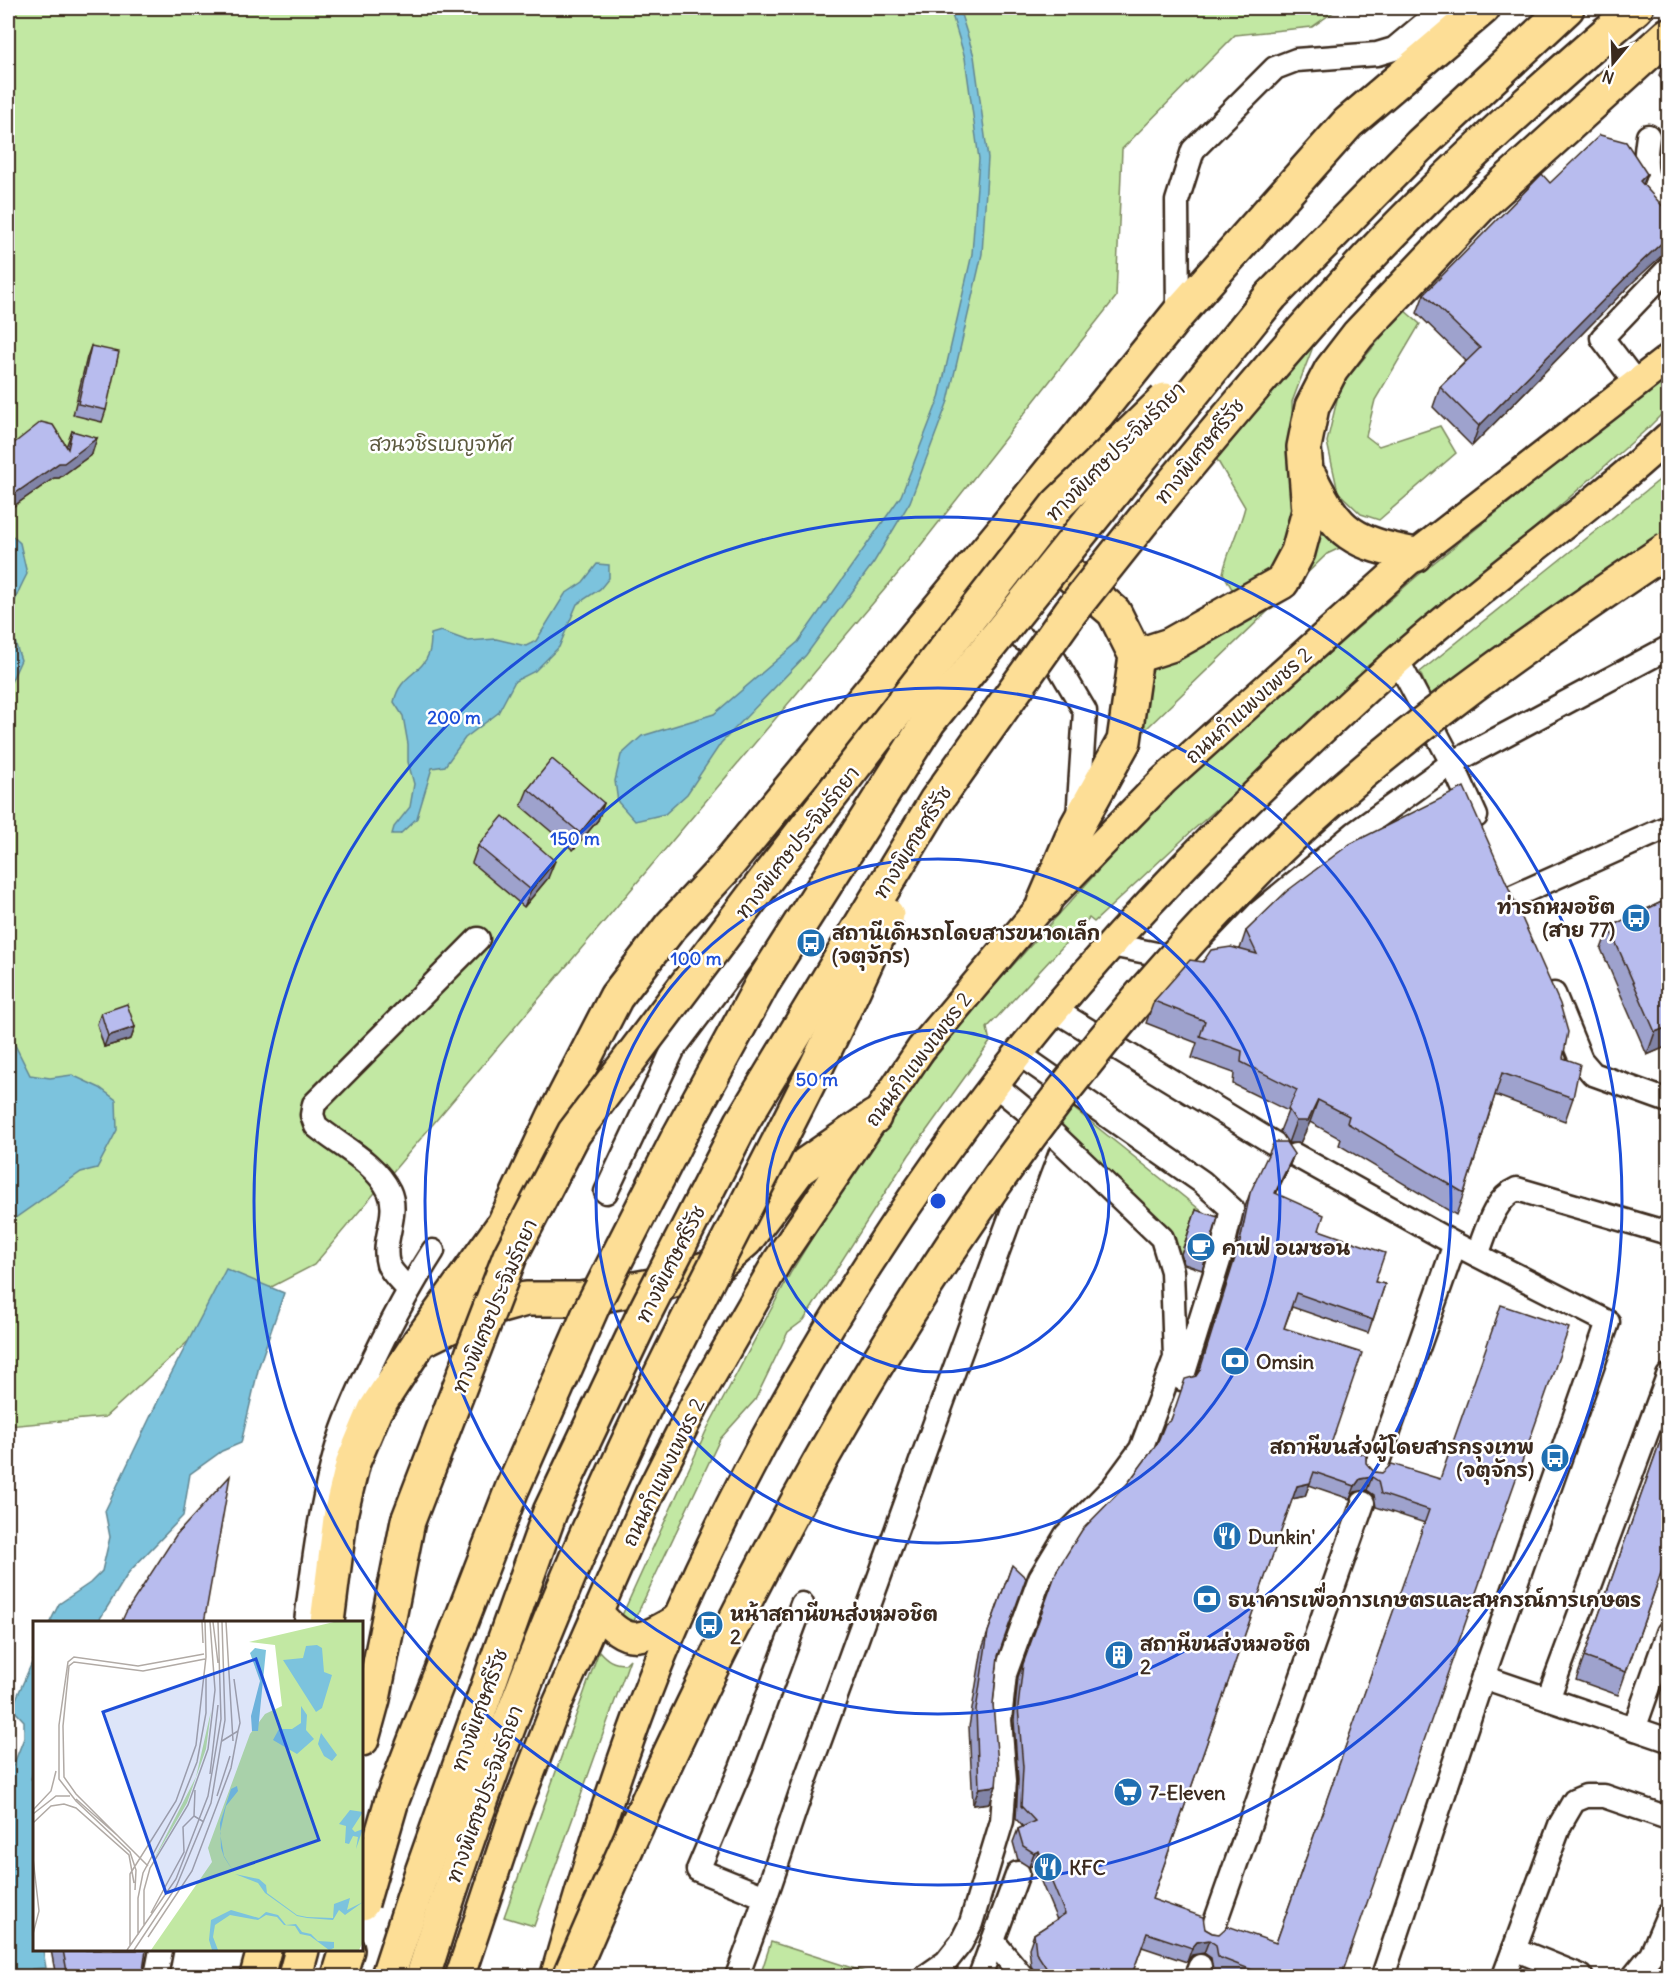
<svg xmlns="http://www.w3.org/2000/svg" width="1676" height="1984" font-family="Delius,'Playpen Sans Thai',sans-serif">
<style>
.green{fill:#c2e8a3;stroke:#7e8960;stroke-width:1.5}
.water{fill:#7cc3dd;stroke:#628691;stroke-width:1.5}
.lines{fill:none;stroke-linecap:round;stroke-linejoin:round}
.minor-casing{stroke:#3b2a1e;stroke-width:27}
.major-casing{stroke:#3b2a1e;stroke-width:33}
.highway-casing{stroke:#3b2a1e;stroke-width:38}
.minor{stroke:#fff;stroke-width:22}
.major{stroke:#fdde96;stroke-width:28}
.highway{stroke:#fdde96;stroke-width:33}
.highway-bridge-casing{stroke:#3b2a1e;stroke-width:38;stroke-linecap:butt}
.highway-bridge{stroke:#fdde96;stroke-width:33}
.wall{fill:#9ea2cd;stroke:#3b2a1e;stroke-width:1.5;fill-rule:evenodd}
.shaded-wall{fill:#8184a7;stroke:#3b2a1e;stroke-width:1.5}
.building{fill:#b8bcee;stroke:#3b2a1e;stroke-width:1.5;fill-rule:evenodd}
.ring{fill:none;stroke:#1d4ed8;stroke-width:3}
.labels{text-anchor:middle;dominant-baseline:central;stroke-width:5;stroke-linejoin:round;paint-order:stroke}
.park-label{font-size:20px;fill:#5d5a3f;stroke:#fff}
.street-label{font-size:20px;fill:#3b2a1e;stroke:#fff}
.poi-label{font-size:20px;font-weight:bold;fill:#3b2a1e;stroke:#fff;text-anchor:start}
.inset-road{fill:none;stroke:#b1aaa5;stroke-width:1.5}
.view{fill:#1d4ed8;fill-opacity:0.15;stroke:#1d4ed8;stroke-width:3}
.inset-edge{fill:none;stroke:#3b2a1e;stroke-width:3}
.centre{fill:#1d4ed8;stroke:#fff;stroke-width:3}
.ring-label{font-size:18px;text-anchor:middle;font-weight:bold;fill:#1d4ed8;stroke:#fff;stroke-width:5;stroke-linejoin:round;paint-order:stroke}
</style>
<rect width="100%" height="100%" fill="#fff"/>
<filter id="ink" filterUnits="userSpaceOnUse"><feTurbulence type="fractalNoise" baseFrequency=".0167" numOctaves="2"/><feDisplacementMap in="SourceGraphic" scale="12" xChannelSelector="R" yChannelSelector="G"/><feConvolveMatrix kernelMatrix="1 2 1 2 8 2 1 2 1" color-interpolation-filters="sRGB"/></filter>
<g filter="url(#ink)">
<g class="green">
<polygon points="8,8 1339,8 1312,27 1235,35 1122,149 1116,297 906,564 314,1265 217,1315 105,1417 8,1426"/>
<polygon points="1404,310 1420,324 1375,400 1366,436 1379,446 1440,426 1456,453 1379,520 1361,514 1338,492 1327,442 1340,387"/>
<path d="M1314 344 1292 402 1294 493 1290 528 1275 564 1237 598 1223 573C1228 550 1239 531 1245 507L1216 458Z"/>
<polygon points="1668,375 1668,408 1648,428 1193,830 1094,922 1089,918 987,1028 990,1042 909,1155 804,1320 788,1332 755,1400 720,1439 632,1625 619,1622 707,1429 791,1272 850,1176 917,1080 969,1014 1162,800 1416,577"/>
<polygon points="1663,477 1668,479 1668,528 1432,702 1420,672"/>
<polygon points="1319,519 1340,548 1327,554 1146,729 1140,714 1150,667 1272,609 1293,578"/>
<polygon points="1067,1103 1209,1217 1217,1230 1192,1222 1178,1262 1045,1126"/>
<path d="M599 1651C607 1660 613 1664 625 1664L630 1659 534 1926 504 1917Z"/>
<polygon points="771,1942 877,1976 760,1976"/>
</g>
<g class="water">
<polygon points="950,8 959,8 974,56 988,158 982,254 948,401 910,502 874,562 806,655 721,743 687,794 665,814 635,821 618,802 615,781 621,755 642,736 714,714 798,642 901,496 939,398 972,254 979,159 965,58"/>
<path d="M8 532 20 543 27 574C8 611 7 620 21 660L11 682H8Z"/>
<path d="M597 564 609 565V578L600 589 577 604 559 647 535 671 515 681 498 713 465 738 445 766 432 768 417 818 400 834H392L394 827 410 807 414 784 408 762V744L403 716 394 702C400 674 422 674 429 653 431 647 431 640 431 634L441 631 468 641 496 639 526 646 536 641 565 594 583 582Z"/>
<polygon points="8,1031 30,1075 50,1078 72,1075 100,1088 116,1100 117,1130 97,1168 81,1172 8,1223"/>
<polygon points="226,1269 284,1293 259,1366 241,1443 222,1451 190,1474 183,1516 129,1572 98,1622 50,1622 59,1604 90,1583 102,1571 110,1537 105,1511 169,1378"/>
<polygon points="34,1658 34,1768 31,1779 34,1781 34,1950 43,1950 46,1968 32,1969 28,1976 8,1976 8,1766 13,1766 24,1738 24,1721 12,1708"/>
</g>
<g class="lines">
<g class="minor-casing">
<g id="minor">
<path d="M1648 136C1643 170 1644 181 1668 207"/>
<polyline points="1178,314 1177,201 1193,150 1275,68 1296,60 1377,54 1394,49 1443,8"/>
<polyline points="1637,384 1602,338 1668,269"/>
<polyline points="994,620 1055,660 1085,711 1078,819"/>
<polyline points="1398,661 1452,763 1476,816"/>
<polyline points="1512,897 1668,827"/>
<polyline points="1111,945 1177,958 1214,959 1258,913 1355,833 1452,763 1668,648"/>
<polyline points="1554,994 1581,1060 1593,1074 1668,1101"/>
<polyline points="1055,1010 1275,1144"/>
<polyline points="1019,1054 1202,1182 1232,1209 1222,1251 1182,1379"/>
<polyline points="1295,1155 1455,1244 1608,1322 1483,1677 1383,1976"/>
<polyline points="606,1192 673,1050 881,773"/>
<path d="M1477 1255C1486 1233 1493 1199 1517 1189L1668 1233"/>
<path d="M409 1290C403 1283 391 1273 388 1264 381 1240 400 1214 389 1191 375 1162 340 1146 316 1126L312 1115 314 1104 478 939"/>
<polyline points="1374,1473 1455,1244"/>
<path d="M306 1622C313 1563 324 1477 346 1421 370 1363 399 1304 433 1251"/>
<polyline points="1483,1677 1668,1740"/>
<polyline points="1548,1699 1668,1376"/>
<polyline points="1634,1729 1668,1633"/>
<polyline points="765,1897 698,1870 741,1768 802,1604"/>
<polyline points="1211,1934 1363,1503"/>
<polyline points="993,1941 1022,1976"/>
<polyline points="1514,1949 1581,1976"/>
<polyline points="156,1976 161,1950"/>
<path d="M737 1976C764 1908 785 1836 810 1767 888 1557 961 1345 1041 1136"/>
<polyline points="926,1976 946,1962 961,1943 971,1923 1002,1821 1005,1781 1000,1720 1005,1674 1040,1578 1066,1535 1113,1487 1141,1449 1175,1358 1172,1271 1162,1238 1045,1126 995,1085"/>
<polyline points="980,1976 1018,1873"/>
<polyline points="1196,1976 1200,1966"/>
<polyline points="1504,1976 1560,1825 1574,1801 1586,1796 1604,1796 1668,1818"/>
<polyline points="1634,1976 1651,1955 1668,1915"/>
</g>
</g>
<g class="major-casing">
<g id="major">
<path d="M598 1612C629 1648 640 1640 677 1619"/>
<polyline points="460,1976 513,1817 553,1714 650,1493 695,1404 778,1260 921,1049 1044,903 1164,780 1415,555 1668,359"/>
<path d="M555 1976C590 1856 627 1733 678 1617 764 1420 886 1221 1020 1052 1131 913 1266 779 1398 660 1485 582 1582 516 1668 437"/>
</g>
</g>
<g class="highway-casing">
<g id="highway">
<polyline points="1271,296 1420,145 1567,8"/>
<path d="M1310 477C1339 536 1353 542 1415 555"/>
<path d="M1157 503C1225 420 1294 338 1367 259 1451 170 1543 87 1636 8"/>
<polyline points="1034,544 1114,612 1136,656 1124,741 1077,826 1044,903"/>
<polyline points="1136,656 1170,645 1282,582 1298,552 1309,511 1304,447 1312,407 1331,370 1358,335 1486,200 1668,35"/>
<polyline points="420,1341 504,1224 554,1117 616,997 671,926 724,869 1002,532 1178,314 1348,123 1483,8"/>
<polyline points="327,1622 341,1511 353,1462 375,1410 420,1341 479,1312 526,1299 581,1299 662,1284 719,1264 746,1240 799,1169 874,1117"/>
<polyline points="362,1739 373,1699 408,1521"/>
<polyline points="257,1976 264,1950"/>
<polyline points="295,1976 302,1950"/>
<polyline points="339,1976 347,1950"/>
</g>
</g>
<use href="#minor" class="minor"/>
<use href="#major" class="major"/>
<use href="#highway" class="highway"/>
<g class="highway-bridge-casing">
<g id="highway-bridge">
<polyline points="408,1521 510,1256 574,1133 770,874 1058,504 1165,400"/>
<polyline points="362,1903 392,1800 512,1489 593,1305 677,1140 762,984 929,721 1271,296"/>
<polyline points="388,1976 422,1872 550,1512 643,1316 742,1122 936,801 1071,611 1157,503"/>
<path d="M423 1976C478 1796 546 1620 625 1449 708 1269 808 1098 887 915"/>
<path d="M570 1976C743 1574 948 1177 1262 865 1383 744 1526 644 1668 549"/>
</g>
</g>
<use href="#highway-bridge" class="highway-bridge"/>
</g>
<g class="wall">
<polygon points="1668,53 1668,85 1659,75 1667,55"/>
<polygon points="1668,150 1668,175 1663,167"/>
<polygon points="1647,174 1643,184 1631,284 1472,446 1433,407 1440,387 1466,361 1417,313 1424,294 1550,183"/>
<polygon points="91,346 106,410 102,422 73,415 87,357"/>
<polygon points="72,431 92,454 59,478 54,478 8,510 8,448 66,447"/>
<polygon points="528,789 604,803 598,820 573,850 521,806"/>
<polygon points="478,846 548,878 524,907 472,863"/>
<polygon points="1668,899 1668,1046 1647,1055 1601,949 1609,927"/>
<polygon points="1246,931 1563,1058 1573,1098 1565,1121 1495,1095 1464,1193 1456,1215 1339,1145 1341,1139 1310,1122 1300,1143 1288,1143 1280,1131 1288,1111 1233,1084 1234,1073 1192,1058 1197,1043 1146,1023 1154,1001 1203,962 1240,949"/>
<polygon points="101,1013 135,1027 131,1039 104,1047 97,1024"/>
<path d="M1294 1154 1289 1167 1276 1194 1319 1230 1375 1282 1385 1284 1368 1333 1292 1307 1284 1328 1331 1444 1366 1463 1374 1472 1439 1479 1341 1977H1229L1213 1970 1211 1958 1204 1953 1192 1955 1187 1962 1142 1947 1131 1977H1038L1031 1966 1029 1948 1034 1934 1057 1920 1034 1865 1029 1867 1018 1860 1013 1842 1018 1829 1023 1827 1016 1819 1018 1780 1014 1720 1018 1677 1057 1570 1128 1483 1157 1444 1198 1372 1235 1255 1245 1207 1250 1193ZM1309 1485 1350 1499 1355 1492 1367 1490 1374 1495 1376 1507 1425 1523 1276 1943 1212 1933 1152 1899 1292 1499 1305 1496Z"/>
<polygon points="1196,1210 1206,1258 1202,1270 1184,1264 1181,1254"/>
<polygon points="1668,1419 1668,1553 1618,1695 1576,1680"/>
<polygon points="1012,1565 998,1656 993,1704 996,1786 990,1803 973,1805 969,1727 982,1649"/>
<polygon points="51,1950 146,1950 142,1977 56,1977"/>
</g>
<g class="shaded-wall">
<polygon points="1647,174 1640,193 1640,181"/>
<polygon points="1668,237 1668,250 1631,284 1472,446 1479,426 1638,265"/>
<polygon points="97,438 92,454 59,478 54,478 8,510 8,505 10,497 59,463"/>
<polygon points="604,803 598,820 573,850 580,833"/>
<polygon points="555,861 548,878 524,907 531,890"/>
<polygon points="135,1027 131,1039 104,1047 108,1036"/>
<polygon points="1668,1027 1668,1046 1647,1055 1655,1032"/>
<polygon points="1318,1100 1310,1122 1300,1143 1288,1143 1296,1121"/>
<polygon points="1294,1154 1289,1167 1270,1206 1275,1193"/>
<polygon points="1372,1477 1367,1490 1355,1492 1350,1499 1355,1486 1360,1479"/>
<polygon points="1310,1483 1305,1496 1292,1499 1297,1486"/>
<polygon points="996,1786 990,1803 973,1805 979,1788"/>
<polygon points="1039,1851 1034,1865 1029,1867 1034,1853"/>
<polygon points="1209,1940 1204,1953 1192,1955 1187,1962 1192,1948 1197,1942"/>
</g>
<g class="building">
<polygon points="1600,135 1626,142 1647,174 1640,181 1668,212 1668,237 1638,265 1479,426 1440,387 1480,348 1424,294 1542,174 1550,183"/>
<polygon points="91,346 119,352 106,410 78,404"/>
<polygon points="41,422 53,425 68,449 72,431 97,438 64,463 59,463 10,497 8,494 8,448"/>
<polygon points="552,759 604,803 580,833 528,789"/>
<polygon points="1464,787 1560,1004 1568,1032 1563,1058 1580,1064 1573,1098 1502,1073 1464,1193 1347,1123 1349,1116 1318,1100 1308,1121 1296,1121 1288,1109 1297,1090 1241,1062 1242,1051 1200,1036 1205,1021 1154,1001 1190,960 1203,962 1211,950 1231,947 1257,954 1246,931 1287,891 1350,844"/>
<polygon points="503,816 555,861 531,890 478,846"/>
<polygon points="1668,899 1668,1027 1655,1032 1609,927"/>
<polygon points="127,1004 135,1027 108,1036 101,1013"/>
<path d="M1274 1142H1286L1294 1154 1275 1193 1324 1215 1319 1230 1385 1253 1375 1282 1385 1284 1373 1320 1296 1293 1284 1328 1362 1353 1331 1444 1366 1455V1463L1374 1472 1382 1473 1392 1464 1440 1479 1501 1305 1569 1328 1341 1977H1264L1265 1975 1218 1957 1216 1945 1209 1940 1197 1942 1192 1948 1147 1933 1131 1977H1052L1036 1952 1034 1934 1065 1914 1039 1851 1034 1853 1023 1846 1018 1829 1035 1821 1021 1806 1023 1767 1018 1707 1023 1664 1057 1570 1082 1530 1128 1483 1157 1444 1165 1424 1171 1420 1185 1379 1196 1376 1200 1370 1240 1242 1250 1193ZM1314 1472 1355 1486 1360 1479 1372 1477 1378 1481 1381 1494 1429 1510 1276 1943 1228 1926 1219 1934 1212 1933 1205 1929 1203 1917 1152 1899 1297 1486 1310 1483Z"/>
<polygon points="1196,1210 1218,1217 1206,1258 1188,1252 1185,1243"/>
<polygon points="1668,1419 1668,1553 1626,1672 1584,1657"/>
<polygon points="230,1476 204,1623 121,1623 126,1612 176,1535"/>
<polygon points="1012,1565 1026,1578 998,1656 993,1704 998,1764 996,1786 979,1788 976,1710 988,1632"/>
<polygon points="63,1950 146,1950 142,1977 68,1977"/>
<polygon points="1668,1958 1668,1977 1660,1977 1657,1974"/>
</g>
</g>
<g class="ring">
<circle cx="938" cy="1201" r="171"/>
<circle cx="938" cy="1201" r="342"/>
<circle cx="938" cy="1201" r="513"/>
<circle cx="938" cy="1201" r="684"/>
</g>
<defs>
<g id="bus-disc" transform="scale(1.5)"><circle r="9.5" fill="#1f6fb2" stroke="#fff"/><path d="M-5-6H5V4H4V6H2V4H-2V6H-4V4H-5ZM-3.5-4V0h7V-4ZM-3.5 1.2v1.5H-2V1.2ZM2 1.2v1.5H3.5V1.2Z" fill="#fff"/></g>
<g id="cafe-disc" transform="scale(1.5)"><circle r="9.5" fill="#1f6fb2" stroke="#fff"/><path d="M-5.5-4.5H6V0H3Q3 3.5 0 3.5H-2.5Q-5.5 3.5-5.5 0ZM3-3.2v2h1.7v-2ZM-6 4.5H4V6H-6Z" fill="#fff"/></g>
<g id="bank-disc" transform="scale(1.5)"><circle r="9.5" fill="#1f6fb2" stroke="#fff"/><path d="M-6-4H6V4H-6ZM0-2.3a2.3 2.3 0 1 0 0 4.6a2.3 2.3 0 1 0 0-4.6Z" fill="#fff"/></g>
<g id="restaurant-disc" transform="scale(1.5)"><circle r="9.5" fill="#1f6fb2" stroke="#fff"/><path d="M-5-6h1v4h1v-4h1v4h1v-4h1v5L-1.5 .5V6h-2V.5L-5-1ZM5-6V6H3V1.5H1.5Q1.5-4 5-6Z" fill="#fff"/></g>
<g id="building-disc" transform="scale(1.5)"><circle r="9.5" fill="#1f6fb2" stroke="#fff"/><path d="M-4-6H4V6H1V3H-1V6H-4ZM-2.5-4.3h1.7v1.8h-1.7ZM.8-4.3h1.7v1.8H.8ZM-2.5-1h1.7V.8h-1.7ZM.8-1h1.7V.8H.8Z" fill="#fff"/></g>
<g id="supermarket-disc" transform="scale(1.5)"><circle r="9.5" fill="#1f6fb2" stroke="#fff"/><path d="M-6-5.5h2.5l.6 2H6L4.5 2H-2.5L-4.4-4H-6ZM-1.5 3.2a1.3 1.3 0 1 0 .1 0ZM3 3.2a1.3 1.3 0 1 0 .1 0Z" fill="#fff"/></g>
</defs>
<g fill-rule="evenodd">
<use href="#bus-disc" x="1636" y="918"/>
<use href="#bus-disc" x="811" y="943"/>
<use href="#cafe-disc" x="1201" y="1247"/>
<use href="#bank-disc" x="1235" y="1361"/>
<use href="#bus-disc" x="1555" y="1458"/>
<use href="#restaurant-disc" x="1227" y="1536"/>
<use href="#bank-disc" x="1207" y="1599"/>
<use href="#bus-disc" x="709" y="1625"/>
<use href="#building-disc" x="1119" y="1655"/>
<use href="#supermarket-disc" x="1128" y="1792"/>
<use href="#restaurant-disc" x="1048" y="1867"/>
</g>
<g class="labels">
<g class="park-label">
<text x="441" y="443">สวนวชิรเบญจทัศ</text>
</g>
<g class="street-label">
<text transform="translate(1115 451) rotate(-45)">ทางพิเศษประจิมรัถยา</text>
<text transform="translate(1199 451) rotate(-51)">ทางพิเศษศรีรัช</text>
<text transform="translate(1248 705) rotate(-42)">ถนนกำแพงเพชร 2</text>
<text transform="translate(797 842) rotate(-52)">ทางพิเศษประจิมรัถยา</text>
<text transform="translate(912 842) rotate(-58)">ทางพิเศษศรีรัช</text>
<text transform="translate(918 1059) rotate(-53)">ถนนกำแพงเพชร 2</text>
<text transform="translate(670 1264) rotate(-63)">ทางพิเศษศรีรัช</text>
<text transform="translate(494 1306) rotate(-67)">ทางพิเศษประจิมรัถยา</text>
<text transform="translate(663 1472) rotate(-64)">ถนนกำแพงเพชร 2</text>
<text transform="translate(479 1710) rotate(-70)">ทางพิเศษศรีรัช</text>
<text transform="translate(484 1794) rotate(-70)">ทางพิเศษประจิมรัถยา</text>
</g>
<g class="poi-label">
<text x="1615" y="906" text-anchor="end">ท่ารถหมอชิต<tspan x="1615" dy="23">(สาย 77)</tspan></text>
<text x="832" y="932">สถานีเดินรถโดยสารขนาดเล็ก<tspan x="832" dy="23">(จตุจักร)</tspan></text>
<text x="1222" y="1247">คาเฟ่ อเมซอน</text>
<text x="1256" y="1361">Omsin</text>
<text x="1534" y="1446" text-anchor="end">สถานีขนส่งผู้โดยสารกรุงเทพ<tspan x="1534" dy="23">(จตุจักร)</tspan></text>
<text x="1248" y="1536">Dunkin'</text>
<text x="1228" y="1599">ธนาคารเพื่อการเกษตรและสหกรณ์การเกษตร</text>
<text x="730" y="1613">หน้าสถานีขนส่งหมอชิต<tspan x="730" dy="23">2</tspan></text>
<text x="1140" y="1643">สถานีขนส่งหมอชิต<tspan x="1140" dy="23">2</tspan></text>
<text x="1149" y="1792">7-Eleven</text>
<text x="1069" y="1867">KFC</text>
</g>
</g>
<g transform="translate(33 1621)">
<rect width="330" height="330" fill="#fff"/>
<path d="M301 1H330V321L326 329H118L179 241 175 227 217 113 232 93 249 85 242 24 216 21ZM178 90 173 128 154 182 120 240 163 156Z" fill="#c2e8a3"/>
<path d="M284 24 289 27 291 51 299 54 289 87 283 91 250 39 270 37 273 25ZM222 27 233 29 225 110H219L218 95 227 60 217 32ZM268 85 274 94 273 109 281 118 264 133 240 119 246 108H259L268 102ZM288 112 304 134 299 140 291 135 285 123ZM204 165 205 170 193 185 187 212 191 235 202 253 226 258 233 264 234 272 264 294 274 296 300 297 301 283 317 277 314 289 330 281 312 294 306 289 300 299 274 297 264 295 232 272 225 262 202 253 191 236 188 227 187 202 198 168ZM317 189 330 191 319 208 322 211 330 208 323 228 325 216 320 215 316 223 312 222 313 205 306 203ZM198 289 226 297 233 291 245 294 253 304 263 303 269 311 278 313 285 320 301 321V327L296 329 277 315 267 313 262 305 251 304 244 296 233 294 225 299 197 294 182 304 180 316 185 329H179L176 319 178 299Z" fill="#7cc3dd"/>
<path class="inset-road" d="M169 1 170 22M180 1 185 42M193 1 200 120M189 120 205 110 207 102 201 58M177 153 185 84M162 169 161 195 171 201M184 175 197 135M43 178 85 215M0 189 18 170 23 150M0 193 23 175H37M0 202 18 185 31 183 43 187 96 234 101 262M0 237 6 290 0 313M115 245 43 173 31 156 30 105 36 45 41 41 110 50 172 38M102 269 103 249 97 231 43 180 26 158V104L35 41 41 36 105 45 171 33M118 292 151 231 150 206 161 195M111 304V269L117 247 155 184 175 128 182 69 177 1M105 314V277L110 252 148 181 164 141 173 92V55M115 316 159 250 198 147 205 110M97 324V253L143 180 163 124 173 36 172 1M94 329 143 258 175 175 188 98 185 1M101 329 143 266 178 182 192 99 189 1"/>
<path class="view" d="M223 38 286 219 133 272 70 91Z"/>
<rect width="330" height="330" class="inset-edge"/>
</g>
<circle cx="938" cy="1201" r="9" class="centre"/>
<g class="ring-label">
<text x="454" y="724">200 m</text>
<text x="575" y="845">150 m</text>
<text x="696" y="965">100 m</text>
<text x="817" y="1086">50 m</text>
</g>
<rect width="1676" height="1984" fill="none" stroke="#fff" stroke-width="30"/>
<rect x="15" y="15" width="1646" height="1954" fill="none" stroke="#3b2a1e" stroke-width="2" filter="url(#ink)"/>
<g transform="translate(1613 63) rotate(199)" stroke="#ffffff" stroke-width="4.5" paint-order="stroke">
<path d="M0-4.5L10 22L0 15L-10 22Z" fill="#3b2a1e"/>
<text y="-9" font-size="16" font-weight="bold" text-anchor="middle" fill="#3b2a1e">N</text>
</g>
</svg>
